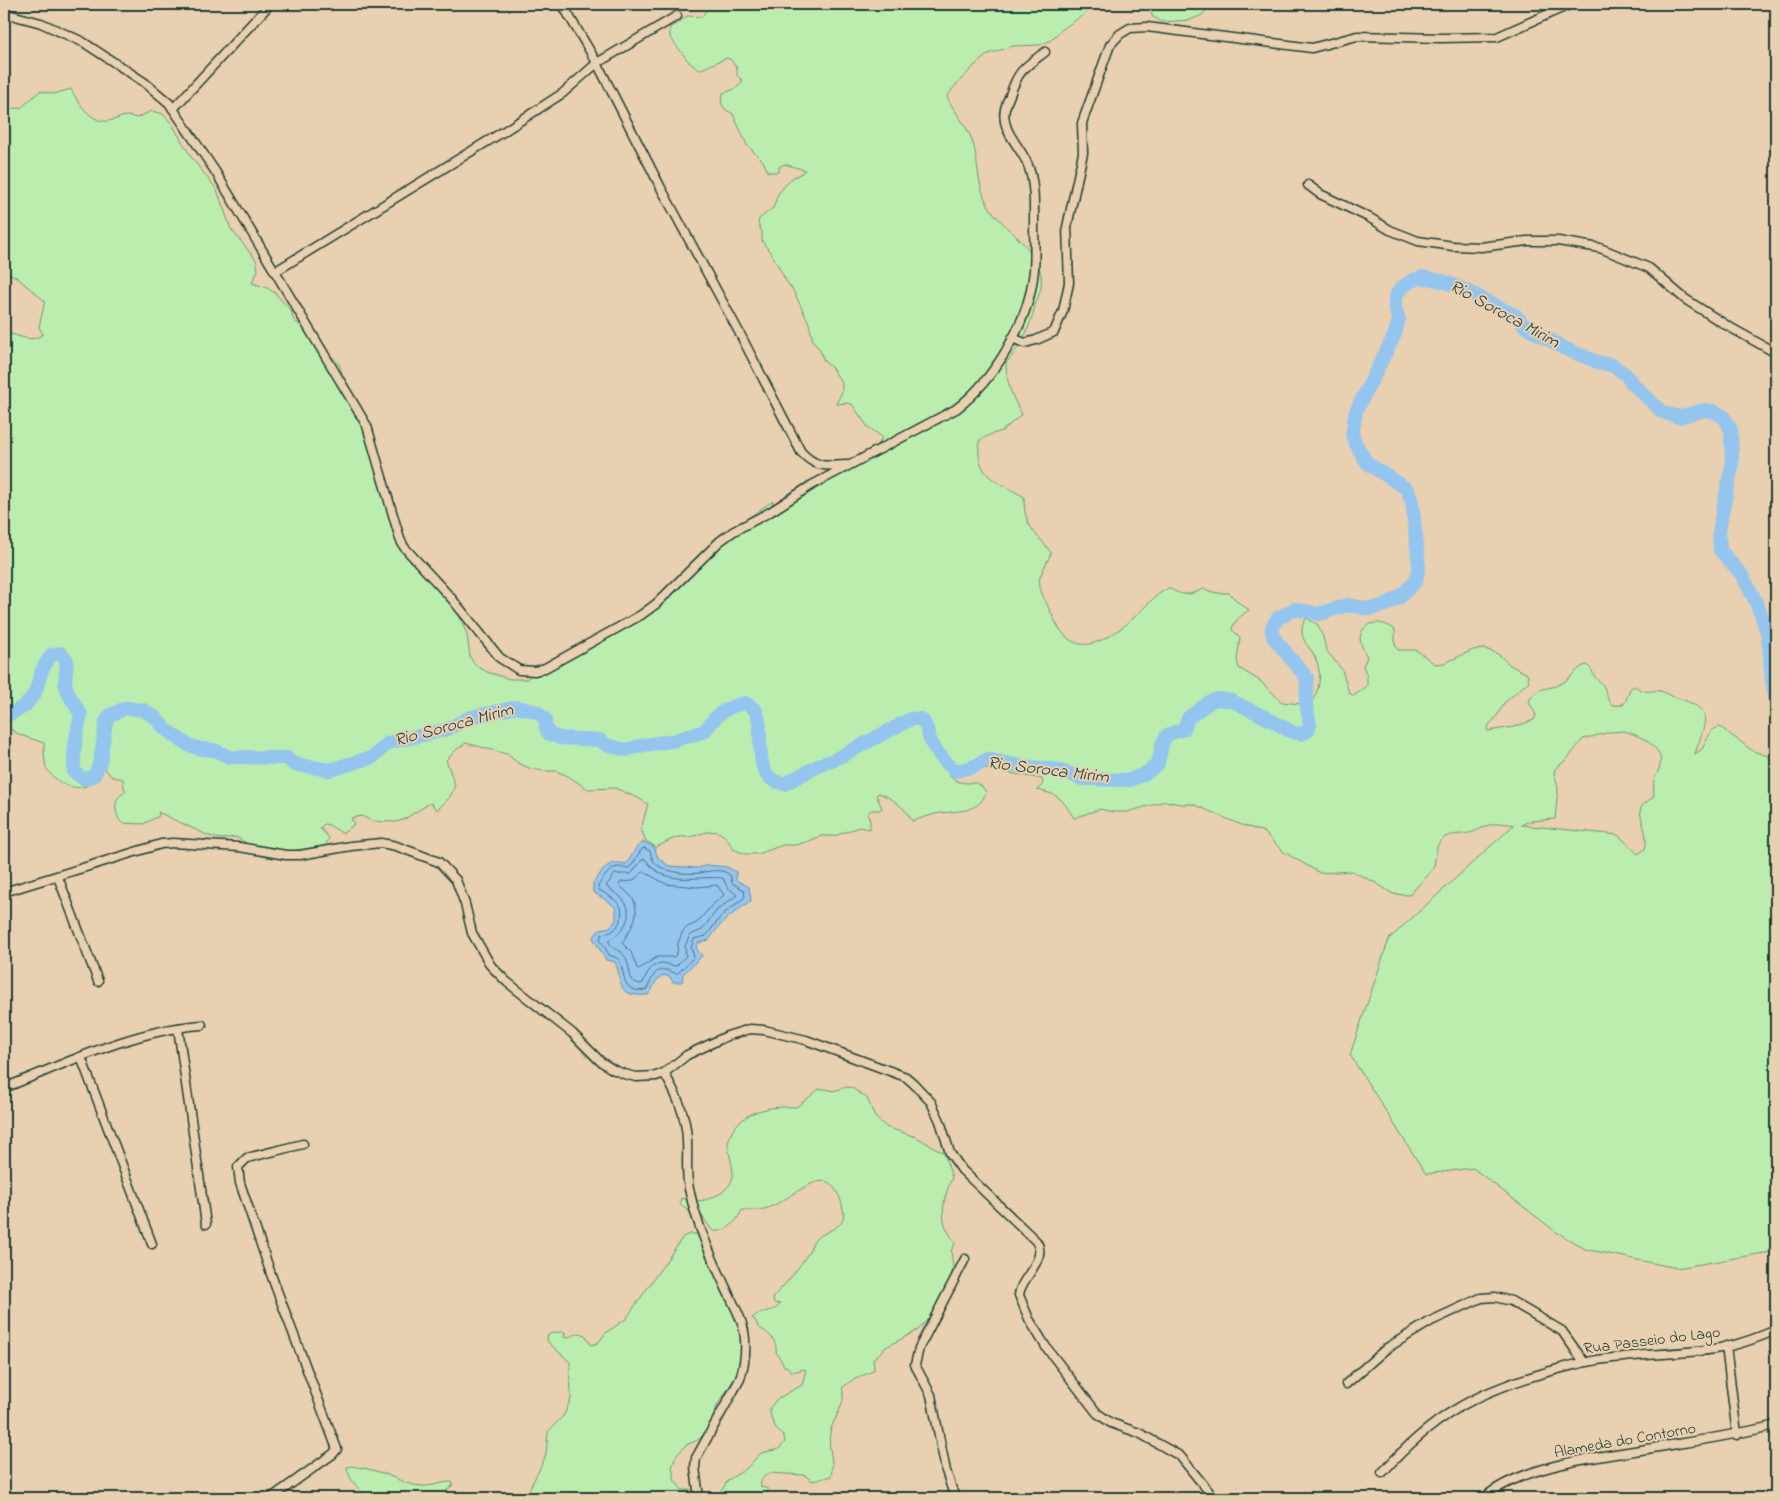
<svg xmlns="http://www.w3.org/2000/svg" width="1780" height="1502" font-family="'Indie Flower',sans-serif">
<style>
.green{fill:#bbeeae;stroke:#6d9671;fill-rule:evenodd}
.water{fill:#93c5ef;stroke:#658fa4}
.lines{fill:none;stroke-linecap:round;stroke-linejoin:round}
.shore{stroke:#4d737f;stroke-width:1}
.river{stroke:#93c5ef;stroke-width:14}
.minor-casing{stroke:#1f3d34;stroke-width:11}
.minor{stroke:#e8d0b0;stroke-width:8}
.labels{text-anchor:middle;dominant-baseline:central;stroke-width:4;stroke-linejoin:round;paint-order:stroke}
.street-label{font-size:16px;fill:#1f3d34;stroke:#e8d0b0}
.water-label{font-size:18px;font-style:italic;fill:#25443d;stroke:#e8d0b0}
</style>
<rect width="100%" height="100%" fill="#e8d0b0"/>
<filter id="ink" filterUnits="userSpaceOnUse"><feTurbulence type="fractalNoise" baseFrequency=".02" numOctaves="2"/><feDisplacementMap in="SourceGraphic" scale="10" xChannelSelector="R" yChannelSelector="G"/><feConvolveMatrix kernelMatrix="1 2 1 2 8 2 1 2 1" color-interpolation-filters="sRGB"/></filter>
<g filter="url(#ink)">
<g class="green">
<path d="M710 4H1096L1083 15 1061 30 1051 40 1040 45 1013 46 988 54 975 65 954 87 947 97C954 112 966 124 972 140 979 161 976 182 987 203 1002 232 1046 249 1041 287 1040 293 1037 299 1035 305 1031 326 1020 348 1006 363 1006 380 1012 399 1022 414L1002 431 989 435 979 441C976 480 997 480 1024 497 1024 529 1035 530 1051 553 1048 561 1044 567 1041 574 1035 587 1048 605 1053 617 1072 659 1099 646 1129 622 1143 611 1152 596 1169 588 1183 597 1189 595 1204 589L1216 593H1229L1239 603 1249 610C1242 615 1233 621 1232 630L1240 637 1237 660 1239 668 1260 681 1282 702 1310 705C1322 687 1323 669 1311 650 1306 644 1301 637 1302 629 1302 626 1305 621 1306 618L1317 624 1323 637 1326 650 1342 670 1349 693 1354 696 1367 686V676L1363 666 1367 657C1364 650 1358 641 1361 634 1366 618 1386 622 1395 630V644L1398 650H1416L1435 664 1445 663 1473 650 1485 649 1498 654 1510 665 1527 674 1529 681 1504 703 1497 716 1489 725 1487 730 1488 731 1514 727 1534 720 1536 715 1529 702C1536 685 1549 691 1562 683 1572 678 1577 667 1587 665 1592 669 1593 674 1596 679 1597 679 1602 684 1602 684 1609 694 1606 712 1625 703L1630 689 1634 686C1637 688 1641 690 1644 691 1649 692 1655 690 1660 691 1665 692 1669 696 1674 697 1717 710 1705 720 1695 754L1702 749 1712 730 1720 727 1753 751 1776 759V1251L1677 1268 1585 1249 1555 1231 1473 1168 1426 1174 1350 1055 1389 939 1514 825C1501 822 1492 823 1480 829 1477 830 1472 833 1469 833 1461 835 1450 833 1442 839 1434 845 1437 858 1433 868 1428 877 1416 886 1410 895L1393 894 1376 883 1352 871 1320 873 1284 852 1264 832 1239 824 1193 804H1180L1166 801 1127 812H1113L1100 809 1074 818C1061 798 1061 795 1037 790L1043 784 1042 779 984 768 951 772 948 775C951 777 956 781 959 782 973 785 976 778 986 792 979 815 953 810 935 814 927 816 920 819 912 821 907 809 892 797 878 793L876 795 882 808 879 810H871L867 814 870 820V829L859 827 834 836H821L809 841 796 845H783L758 854H745L733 849C723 828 714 829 694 836 689 838 684 836 678 837 671 839 663 844 656 847L646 841 641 829 648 804 638 798 615 788 588 789 568 776 556 771H543L529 768 518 763 507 754 466 743 456 750 446 760 455 785 450 797 437 810 431 803 428 804 403 820 395 822 371 821 362 816 351 818 354 824 346 831 342 833 329 825 324 824 320 828 329 838 325 846 282 852 258 850 236 837 221 839 209 836 158 812 159 816 143 824 122 823C117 819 114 806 117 800 118 796 123 794 126 791L124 788 123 779 112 777 102 765C94 773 98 781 86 786 72 792 51 779 46 767 44 759 44 751 44 743L20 735 4 725V333C17 333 30 345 43 334L39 327 45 301 15 276 4 272V109L21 108 40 91 54 94 71 89C77 102 92 124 109 121 121 119 123 113 136 118L152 111 163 114 172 124 191 157 217 190 231 229 256 260 258 270 252 283 267 288 275 293 291 311 294 321 302 326 339 364 346 386 378 458 394 532 403 548 458 612 467 635 470 657 475 665 487 672 510 679H527L536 670 555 657 658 604 736 526 773 501 772 505 774 506 815 483 830 470 872 449 880 442 882 437 867 426 852 404 847 403 836 404 842 392V383L831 367 824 361 820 350 813 341 809 323 793 290 786 281 773 256 762 241V232L758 223 759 219 773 208 778 194 783 188 792 178 802 173 805 170 784 164 779 167V172H768L763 161 747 145 733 114 725 109 721 103 723 93 733 90 742 83V80L737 75V68L730 59 726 58 699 70 689 62 670 37V27L679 23 687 16 702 17ZM1624 731C1639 735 1665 747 1660 766 1659 771 1656 775 1654 780 1653 785 1654 791 1654 796L1642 806 1640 811C1642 824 1649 837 1645 849L1638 854 1618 835 1521 825 1530 821 1555 819 1558 788 1554 773 1555 769 1568 758 1583 739 1610 732Z"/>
<polygon points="1151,4 1212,4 1202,15 1190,20 1162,22 1152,16"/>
<path d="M847 1087 852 1088 867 1098 875 1117 886 1127 916 1137 944 1153 952 1178C946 1191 940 1211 945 1225 947 1231 952 1237 955 1243L951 1251 953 1268 948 1288 936 1310 918 1330 886 1347 873 1359 874 1368 873 1371 851 1381 842 1388C843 1392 844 1399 842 1403 839 1414 832 1422 830 1433 827 1447 835 1462 831 1476L813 1481 804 1475 769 1473C764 1476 759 1481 761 1487L768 1489 767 1498H717L728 1480 746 1469 761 1453 779 1449 785 1442 784 1437C775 1428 770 1420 770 1408L777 1399 802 1385 806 1370 804 1369 792 1372 787 1366 785 1367 776 1352C778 1340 767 1332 758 1327L756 1321 752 1318C754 1317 757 1314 760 1313 768 1310 775 1312 780 1304L774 1303 773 1297C787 1283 799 1268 809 1252 811 1249 812 1244 814 1241 820 1233 835 1231 842 1222 848 1212 836 1181 824 1181 807 1181 787 1200 772 1206 763 1211 753 1210 742 1210 737 1221 727 1233 713 1231L701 1215C691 1213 687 1211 680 1203L681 1198C685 1199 691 1201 696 1201 711 1201 733 1190 733 1174 733 1163 728 1154 728 1143 729 1139 730 1136 732 1132 745 1109 772 1106 797 1107L819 1089H827L833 1091Z"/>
<path d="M690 1234H699L723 1273 728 1299 744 1338 741 1351V1364L736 1376 717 1406 708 1430 698 1440 686 1445 676 1456 672 1467 675 1481 682 1490H695L696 1498H525L543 1462 546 1454 548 1432 564 1415 571 1399 570 1362 548 1342 547 1336C552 1332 558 1332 565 1332L564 1337 565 1338 581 1333 586 1336 591 1345 598 1343 607 1332 626 1319 678 1244 683 1237Z"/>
<path d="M352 1466C361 1468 371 1469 379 1472 393 1476 405 1485 421 1486 431 1487 441 1482 452 1482L453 1485 438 1498H369C360 1490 349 1481 347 1467Z"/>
</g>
<path class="water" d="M644 842 654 847 658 858 669 866 698 868 707 865 727 867 736 872V880L749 887 751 901C733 913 721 921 709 940L698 943 696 948 702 956 683 974 682 982H673L670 977 663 975C654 980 655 987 648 995 614 997 624 983 615 962L606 960 593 938 600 929 610 927 616 920V908L609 902 593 892V883C603 871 607 859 626 864 633 856 634 846 644 842Z"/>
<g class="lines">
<g class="shore">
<path d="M644 848 650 851C651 854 652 859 654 862 662 872 688 875 699 873 709 871 722 868 730 875L732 883 744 890 745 897 722 915 706 936 694 939 691 948 694 957 677 974C674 973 670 971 666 970 653 968 651 983 646 990 621 994 626 975 619 959L609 955 600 939 602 934C606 933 611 933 614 930 620 925 625 911 619 904 614 898 606 894 599 890L598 886C602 880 610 867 618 867 623 867 625 870 630 867 636 862 637 852 644 848Z"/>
<path d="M645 859C665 888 694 875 723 878L727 887 737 895 717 910 702 930 690 935 685 946 686 956 676 966C672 966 668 964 663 963 652 963 646 974 643 983L639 984 631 980C629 971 629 958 621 952 614 947 614 951 609 942V939C623 935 635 913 624 901 619 894 611 891 606 886L615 874H631L642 860Z"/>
<path d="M644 872 666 884 697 887 717 885 724 895 712 905 697 923 689 926 683 931 678 943 677 953 674 957H657L639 969 637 968 631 952 622 943C629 930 642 917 633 899 629 893 623 890 619 885L621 882 632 881Z"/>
</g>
<path class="river" d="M4 717 25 706 35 693 42 670 51 655 60 653 67 660 65 682 68 693 81 715C76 734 73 751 74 772L84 779 94 776 100 762 106 722 110 715 126 708 143 710 156 718 165 729 188 745 201 749 214 750 230 757 287 758 293 764 330 770 373 757 388 743 445 730 471 717 517 707 537 712 545 719 546 728 549 734 560 738 599 740 607 745 626 750 643 745 672 741 705 731C716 715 725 707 745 703 748 705 753 707 755 710 766 725 752 769 773 780 776 782 780 782 784 784L824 763 832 761 911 719H921C929 727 927 734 932 744 937 754 947 763 955 771L973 767 988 759 1019 766 1053 769 1068 773 1082 779 1130 780 1146 773 1158 764 1162 744 1167 735 1184 729 1188 718 1211 701 1218 699 1232 701 1263 716 1292 732 1301 734 1308 731 1310 725 1306 703 1307 678 1273 637 1272 627 1278 618 1295 609 1319 614 1348 605 1370 609 1385 605 1400 597 1416 581 1419 566 1412 501 1407 489 1367 463 1357 446 1352 435 1356 411 1395 334 1399 319 1395 308V297L1401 288 1411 281 1423 277 1446 282 1469 292 1516 316 1526 327 1566 349 1600 363 1612 365 1625 374 1632 383 1662 412 1679 417 1704 410 1713 411 1724 417 1731 430 1732 466 1721 519 1719 533 1720 550 1742 575 1756 602 1762 617 1768 635 1772 680 1776 703"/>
<g class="minor-casing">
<g id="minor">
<path d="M562 4 597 63 661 188 739 332 801 452C816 468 826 466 846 465"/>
<path d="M4 13 41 23 83 42 144 82 169 103 215 171 367 426 400 539 404 547 452 599 500 658 519 670 535 671 545 668 641 615 656 604 720 541 734 531 770 512 812 485 956 409C993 381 1027 325 1033 278 1036 260 1034 242 1034 224 1034 205 1035 186 1029 168 1023 148 1000 132 1005 109 1006 104 1008 99 1010 95 1019 69 1024 68 1045 52"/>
<polyline points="173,109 270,4"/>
<polyline points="1308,185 1320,194 1370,218 1390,230 1418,241 1453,246 1481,247 1527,241 1558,241 1600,248 1649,268 1685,299 1726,325 1776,353"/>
<polyline points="276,271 506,130 563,93 597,63 677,16"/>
<polyline points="1012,338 1025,343 1036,340 1054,332 1063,311 1069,283 1067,227 1083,153 1082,123 1110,45 1120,34 1130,28 1147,27 1312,48 1357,36 1441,38 1497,37 1571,4"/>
<polyline points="58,877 98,981"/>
<path d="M4 892 161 844 173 843 239 847 286 855H300L351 846 381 843 396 846 439 862 456 880 465 904 472 933 491 966 507 982 572 1033 600 1061 612 1069 624 1074 636 1077 656 1076 664 1073 687 1055 727 1036 750 1029 764 1030 806 1040 906 1077 913 1083 931 1102 940 1121 950 1153 962 1170 1036 1241C1049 1259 1020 1278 1019 1295L1029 1319 1046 1347 1097 1413 1111 1423 1139 1433 1180 1456 1214 1498"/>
<polyline points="178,1028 206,1224"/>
<polyline points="81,1057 152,1244"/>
<path d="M664 1073C677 1095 686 1115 687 1140 688 1158 685 1176 690 1193 697 1225 711 1256 725 1286 731 1300 741 1315 744 1331 747 1348 745 1363 740 1379L696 1458 695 1467 699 1498"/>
<path d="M4 1088C67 1063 133 1030 202 1025"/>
<polyline points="1726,1346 1737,1435"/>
<polyline points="1346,1384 1387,1348 1431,1321 1481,1298 1495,1297 1511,1301 1562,1331 1584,1362"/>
<path d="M1382 1473C1433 1416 1474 1393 1547 1372 1566 1367 1585 1361 1605 1359 1645 1353 1686 1355 1726 1347 1743 1343 1760 1337 1776 1330"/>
<polyline points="271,1498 333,1454 337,1449 273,1280 240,1183 238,1167 247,1158 303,1144"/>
<polyline points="955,1498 946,1471 931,1395 915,1365 919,1348 965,1259"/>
<path d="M1484 1498C1521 1465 1604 1456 1653 1448 1695 1441 1736 1435 1776 1425"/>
</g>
</g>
<use href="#minor" class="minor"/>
</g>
</g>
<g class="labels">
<g class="street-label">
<text transform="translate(1652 1341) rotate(-7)">Rua Passeio do Lago</text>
<text transform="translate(1625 1441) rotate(-10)">Alameda do Contorno</text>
</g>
<g class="water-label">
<text transform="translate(1504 315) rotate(29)">Rio Soroca Mirim</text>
<text transform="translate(454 726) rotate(-15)">Rio Soroca Mirim</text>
<text transform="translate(1048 771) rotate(7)">Rio Soroca Mirim</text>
</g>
</g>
<rect width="1780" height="1502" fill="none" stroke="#e8d0b0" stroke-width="20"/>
<rect x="10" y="10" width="1760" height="1482" fill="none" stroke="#1f3d34" stroke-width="2" filter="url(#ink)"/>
</svg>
